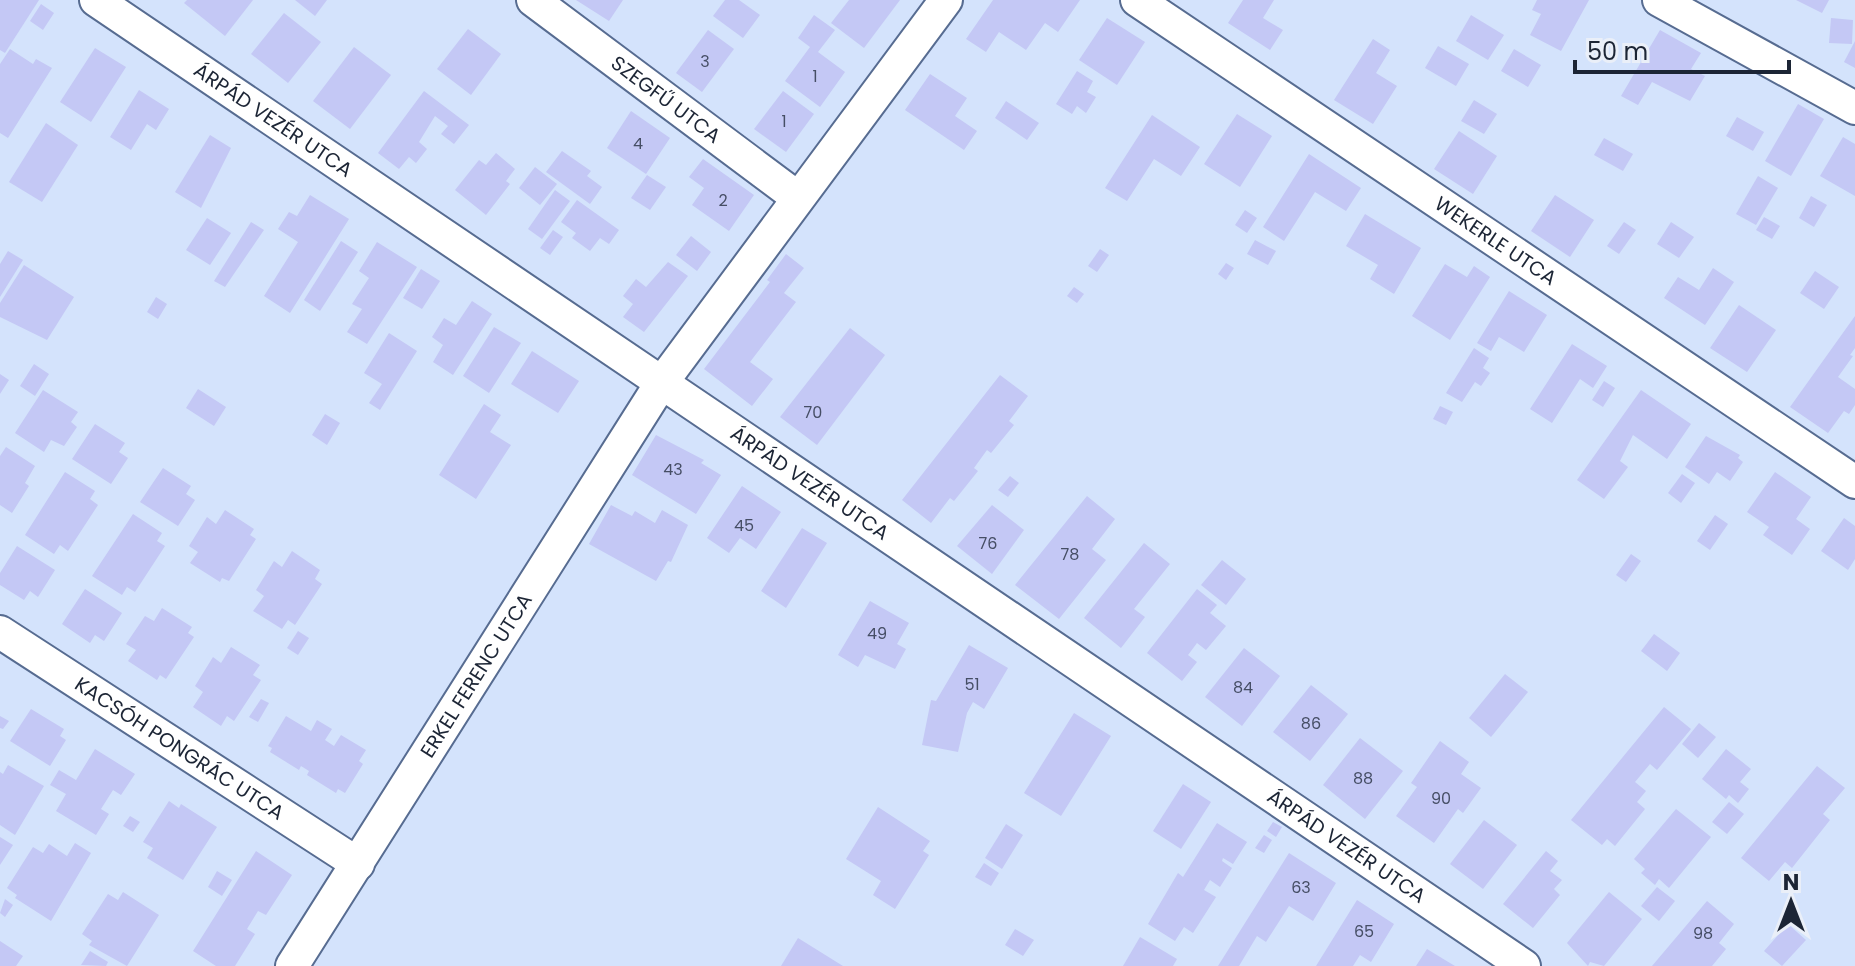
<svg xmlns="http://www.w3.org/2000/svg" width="1855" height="966" font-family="Poppins,sans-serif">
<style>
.building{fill:#c4c8f5}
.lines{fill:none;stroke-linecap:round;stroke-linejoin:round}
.minor-casing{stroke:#576c91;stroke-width:36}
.minor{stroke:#fff;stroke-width:32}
.labels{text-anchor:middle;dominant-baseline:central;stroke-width:8;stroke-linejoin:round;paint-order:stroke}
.number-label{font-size:16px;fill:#464e65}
.street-label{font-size:20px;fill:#1c2535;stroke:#eaeff8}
</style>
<rect width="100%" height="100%" fill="#d4e3fc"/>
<g class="building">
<polygon points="0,0 39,0 5,53 0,50"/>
<polygon points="187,0 253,0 225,36 184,3"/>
<polygon points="295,0 327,0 315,16"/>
<polygon points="576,0 623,0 609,21"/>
<polygon points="725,0 739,0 760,15 743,38 713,16"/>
<polygon points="849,0 900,0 864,48 831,23"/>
<polygon points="993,0 1080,0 1058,32 1045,23 1026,50 999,32 986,52 966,39"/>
<polygon points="1243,0 1274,0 1263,18 1283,30 1270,50 1228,23"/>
<polygon points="1537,0 1589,0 1561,51 1530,35 1541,14 1532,10"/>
<polygon points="1796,0 1829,0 1822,13"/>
<polygon points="41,4 54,13 43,30 30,21"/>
<polygon points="284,13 321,42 288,83 251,54"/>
<polygon points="814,15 835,30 818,52 845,72 820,107 785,81 810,47 798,38"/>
<polygon points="1471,15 1504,35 1488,60 1456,41"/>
<polygon points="1107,18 1145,42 1117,85 1079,60"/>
<polygon points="1831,18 1853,20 1852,44 1829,43"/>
<polygon points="468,29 501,54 471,95 437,69"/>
<polygon points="708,30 734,49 702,92 676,73"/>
<polygon points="1660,30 1701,53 1691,69 1705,76 1690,101 1652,82 1638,105 1621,96"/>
<polygon points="1373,39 1390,50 1376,73 1397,86 1373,124 1334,100"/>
<polygon points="1855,41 1855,68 1844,62"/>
<polygon points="1438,46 1469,64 1456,86 1425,68"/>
<polygon points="354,47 391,75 350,129 313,101"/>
<polygon points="95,48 126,67 91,122 60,102"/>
<polygon points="10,49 33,64 36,59 52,68 8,138 0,133 0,64"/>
<polygon points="1514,49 1541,65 1528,87 1501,71"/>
<polygon points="1077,71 1093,81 1087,92 1096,97 1086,113 1077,106 1072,114 1056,104"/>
<polygon points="930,74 967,98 955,116 977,131 964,150 905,110"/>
<polygon points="139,90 169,109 156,130 147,124 131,150 110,137"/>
<polygon points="424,91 469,125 454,144 441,134 448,126 435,116 419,142 427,149 416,163 409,157 399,169 378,153"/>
<polygon points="783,91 814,114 786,152 754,129"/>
<polygon points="1474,100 1497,114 1484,134 1461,121"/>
<polygon points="1006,101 1039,123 1027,140 995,118"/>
<polygon points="1798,104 1824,119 1791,176 1765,161"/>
<polygon points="631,111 670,138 646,174 607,148"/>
<polygon points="1237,114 1272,136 1240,187 1204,164"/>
<polygon points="1152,115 1200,147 1181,176 1154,159 1127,201 1105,188"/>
<polygon points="1737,117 1764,132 1753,151 1726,136"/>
<polygon points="46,123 78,145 42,202 9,182"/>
<polygon points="1459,131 1497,156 1473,194 1434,169"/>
<polygon points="210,135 231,148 201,208 175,192"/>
<polygon points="1843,137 1855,144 1855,196 1820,176"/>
<polygon points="1604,138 1633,154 1623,171 1594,155"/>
<polygon points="562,151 591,171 587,176 602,187 590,204 546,172"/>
<polygon points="496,153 515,169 506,181 510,184 486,215 455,190 479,160 486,165"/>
<polygon points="1309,154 1361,188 1346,211 1315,192 1284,241 1263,227"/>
<polygon points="703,159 754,195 729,231 692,205 704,188 689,177"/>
<polygon points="535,167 557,184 540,205 519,188"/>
<polygon points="647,175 666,187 650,210 631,198"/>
<polygon points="1758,176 1778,188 1756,225 1736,214"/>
<polygon points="555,190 570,201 542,239 528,229"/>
<polygon points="310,195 349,219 290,313 264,296 298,242 278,229 289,212 297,216"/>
<polygon points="1555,195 1594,220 1570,257 1531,231"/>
<polygon points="1811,196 1827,205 1814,227 1799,218"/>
<polygon points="577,200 619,230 609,244 600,238 590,251 572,238 576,233 561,222"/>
<polygon points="1245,210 1257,218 1247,233 1235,225"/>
<polygon points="1365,214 1421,248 1394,294 1370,279 1378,265 1346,246"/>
<polygon points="1764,217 1780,226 1772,239 1756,230"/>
<polygon points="207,218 231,233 210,265 186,250"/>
<polygon points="251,222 264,230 225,287 214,281"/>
<polygon points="1624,222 1636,230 1619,254 1607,246"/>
<polygon points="1671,222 1694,237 1679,258 1657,244"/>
<polygon points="553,230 563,237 550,255 540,248"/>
<polygon points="691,236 711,252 697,271 676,255"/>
<polygon points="1255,240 1276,251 1268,265 1247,254"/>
<polygon points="341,241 358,252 320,311 304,300"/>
<polygon points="377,242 417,267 367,344 347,332 362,309 352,304 369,278 359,271"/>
<polygon points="1100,249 1109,255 1097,272 1088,266"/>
<polygon points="8,251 23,260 0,297 0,264"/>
<polygon points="786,254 804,268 784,293 796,302 750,362 773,379 752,406 704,369 770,282 767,280"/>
<polygon points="668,262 688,276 644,332 623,317 633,304 623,296 636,279 646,287"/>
<polygon points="1226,263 1234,268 1226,280 1218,274"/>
<polygon points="1445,264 1467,277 1474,266 1490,277 1450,340 1412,316"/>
<polygon points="24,265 74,297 47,340 0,317 0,303"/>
<polygon points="1713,268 1734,282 1705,325 1664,298 1678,277 1699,290"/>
<polygon points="421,269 440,281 422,309 403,298"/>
<polygon points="1815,271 1839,287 1824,309 1800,293"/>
<polygon points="1074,287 1084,294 1077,303 1067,296"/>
<polygon points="1509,291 1547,315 1524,352 1499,337 1491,351 1477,343"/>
<polygon points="156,297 167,304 158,319 147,312"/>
<polygon points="472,301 492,314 453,375 433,362 443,345 432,337 444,318 456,325"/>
<polygon points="1739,305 1776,330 1747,372 1710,348"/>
<polygon points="1855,316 1855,348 1850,355 1853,356 1838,377 1855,389 1855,405 1849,414 1844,411 1828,433 1790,407"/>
<polygon points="494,327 521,343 489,393 463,376"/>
<polygon points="850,328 885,355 817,445 780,417"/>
<polygon points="389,333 417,351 380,410 369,403 382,384 364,373"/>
<polygon points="1572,344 1607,366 1593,388 1580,379 1552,423 1530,409"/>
<polygon points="1474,348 1489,358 1483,368 1490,373 1481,386 1475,382 1462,402 1446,393"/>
<polygon points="532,351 579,381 558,413 511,384"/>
<polygon points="34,364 49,374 35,396 20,386"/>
<polygon points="0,374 9,380 0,394"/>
<polygon points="1000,375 1028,396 1009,421 1014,425 991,453 987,450 974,468 978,471 954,501 950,498 931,523 902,500"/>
<polygon points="1604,381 1615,388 1603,407 1592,400"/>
<polygon points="198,389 226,407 214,426 186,408"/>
<polygon points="43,390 78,412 71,422 77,427 64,446 51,440 44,452 15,433"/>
<polygon points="1641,390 1691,424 1667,459 1633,435 1620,461 1628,467 1604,499 1577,480"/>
<polygon points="484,404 501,415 490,432 511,445 476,499 439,475"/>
<polygon points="1440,406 1453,412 1446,425 1433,419"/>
<polygon points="325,414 340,423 327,445 312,435"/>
<polygon points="95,424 125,443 119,452 128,458 111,484 72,459"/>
<polygon points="656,435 704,460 701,463 721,475 696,514 632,475"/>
<polygon points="1706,436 1740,455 1738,458 1743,462 1730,481 1717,472 1709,484 1685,467"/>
<polygon points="6,447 35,466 25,483 29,486 12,513 0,505 0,456"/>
<polygon points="163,468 191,486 186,494 195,500 178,526 140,502"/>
<polygon points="65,472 95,491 90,499 98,505 68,551 60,545 54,554 25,535"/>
<polygon points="1775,472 1811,497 1796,519 1810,529 1792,555 1763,535 1769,527 1747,512"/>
<polygon points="1682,474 1695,483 1681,503 1668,493"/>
<polygon points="1010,476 1019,483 1008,497 998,490"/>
<polygon points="742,486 781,512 756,549 740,538 729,553 707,538"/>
<polygon points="1087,496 1115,519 1092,549 1106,560 1059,619 1015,585"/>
<polygon points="611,505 632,516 635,511 655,523 662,510 688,525 671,562 668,561 656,581 589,544"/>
<polygon points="992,505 1024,530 992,574 957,546"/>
<polygon points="225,510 254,529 250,535 256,539 229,581 222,578 220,582 190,563 198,552 189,546 207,517 216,524"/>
<polygon points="133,514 162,533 157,541 165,546 135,592 127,587 122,595 92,576"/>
<polygon points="1715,515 1728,524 1710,550 1697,541"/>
<polygon points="1844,518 1855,526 1855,559 1848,570 1821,551"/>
<polygon points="802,528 827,543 786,608 761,591"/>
<polygon points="1144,543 1170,564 1134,609 1145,617 1121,648 1084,618"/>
<polygon points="17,546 55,570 38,597 30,591 24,600 0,585 0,573"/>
<polygon points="292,551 320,570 315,579 322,584 295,625 288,620 282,629 253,611 264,596 256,590 274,561 282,567"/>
<polygon points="1631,554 1641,561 1626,582 1616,575"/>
<polygon points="1222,560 1246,579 1226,605 1201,585"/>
<polygon points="85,589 122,613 104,641 95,635 90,643 62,624"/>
<polygon points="1197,589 1217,605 1210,613 1226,626 1206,650 1197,643 1188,655 1197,662 1182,681 1147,653"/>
<polygon points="870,601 909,623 897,644 906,649 895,669 865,655 858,667 838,655"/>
<polygon points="162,608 192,627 188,633 194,637 166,679 160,675 157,680 128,661 136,650 126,644 145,616 154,621"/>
<polygon points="298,631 309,638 298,655 287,648"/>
<polygon points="1654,634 1680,653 1667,671 1641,651"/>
<polygon points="969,645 1008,668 984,709 973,702 967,713 958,752 922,745 931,700 936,701"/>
<polygon points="231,647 260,665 253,675 261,680 234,721 227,716 221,726 193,707 203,692 195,686 213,657 221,663"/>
<polygon points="1244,648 1280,676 1242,726 1205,697"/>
<polygon points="1505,674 1528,692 1491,737 1469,718"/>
<polygon points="1311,685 1348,714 1310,761 1273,732"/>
<polygon points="261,699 269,703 258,722 249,717"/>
<polygon points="1664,707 1691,729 1657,770 1650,764 1635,782 1646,791 1637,802 1645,809 1615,846 1607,839 1602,845 1571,820"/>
<polygon points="31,709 64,729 60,736 66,740 50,766 10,741"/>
<polygon points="1074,713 1111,736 1061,816 1024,793"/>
<polygon points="0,716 9,721 3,729 0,728"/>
<polygon points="286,716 311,731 317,720 332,729 325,740 334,746 341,735 366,750 359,761 363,764 345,793 338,789 336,793 307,775 309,771 301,766 299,770 270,752 272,748 268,746"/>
<polygon points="1699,723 1716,737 1698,758 1682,744"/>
<polygon points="1360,738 1403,771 1365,819 1323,785"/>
<polygon points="1440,741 1469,762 1461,774 1481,788 1463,813 1458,809 1434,843 1396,816 1417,787 1411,783"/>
<polygon points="95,749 135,774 121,795 113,790 101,809 109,814 96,835 56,811 66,794 50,785 59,770 76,780"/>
<polygon points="1726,749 1751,769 1740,782 1749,789 1738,803 1729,795 1726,799 1702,779"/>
<polygon points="8,765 44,786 15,835 0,825 0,772 3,774"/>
<polygon points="1817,766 1845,788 1823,814 1830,820 1792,868 1785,862 1769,881 1741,858"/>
<polygon points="1183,784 1211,802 1181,849 1153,831"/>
<polygon points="169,801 179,808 181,804 217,827 183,880 147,858 153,848 143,842"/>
<polygon points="1729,802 1744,814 1727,834 1712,822"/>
<polygon points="878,807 930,841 923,851 929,855 895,909 873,895 881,881 846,859"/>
<polygon points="1676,809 1711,837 1669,888 1659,879 1655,885 1641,873 1645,869 1634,859"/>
<polygon points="130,816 140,822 133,832 123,826"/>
<polygon points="1484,820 1517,845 1483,889 1450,864"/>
<polygon points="1273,822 1282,827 1276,837 1267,831"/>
<polygon points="1217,823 1247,842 1233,864 1223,858 1222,861 1232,868 1220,887 1210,880 1204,890 1216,897 1193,933 1184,927 1175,941 1148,924 1178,873 1183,877"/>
<polygon points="1006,824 1023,835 1002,869 985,858"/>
<polygon points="1264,835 1272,840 1264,853 1255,848"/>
<polygon points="0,837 13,845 0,865"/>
<polygon points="75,843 91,853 51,921 15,898 17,895 7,888 33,847 43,853 49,844 67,856"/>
<polygon points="256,851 292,875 266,915 258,911 247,929 255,934 235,966 216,966 193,951"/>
<polygon points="1546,851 1558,861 1550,871 1562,880 1554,889 1560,895 1533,928 1503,904"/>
<polygon points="1289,853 1336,883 1313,921 1289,906 1266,942 1257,936 1239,966 1218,966"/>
<polygon points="984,863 999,873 991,886 975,877"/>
<polygon points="217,871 232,880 222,896 208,887"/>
<polygon points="1657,887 1675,901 1659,921 1641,906"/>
<polygon points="123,892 159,915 127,966 89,945 92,941 82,934 108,894 118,900"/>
<polygon points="1609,892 1642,919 1604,966 1590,962 1588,966 1567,943"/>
<polygon points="5,899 13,905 5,917 0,913"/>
<polygon points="1357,900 1394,924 1371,962 1360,955 1353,966 1316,966"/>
<polygon points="1707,901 1734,924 1719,943 1726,949 1712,966 1652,966"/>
<polygon points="1788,924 1806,940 1782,966 1764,951"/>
<polygon points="1015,929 1034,940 1023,956 1005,945"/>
<polygon points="1140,937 1177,959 1173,966 1123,966"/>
<polygon points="798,938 843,966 781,966"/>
<polygon points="0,941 23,956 16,966 0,966"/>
<polygon points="1427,949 1445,960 1455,966 1416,966"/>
<polygon points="90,951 108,962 106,966 81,965"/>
</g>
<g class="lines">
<g class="minor-casing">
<g id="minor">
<path id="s1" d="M96 0 1524 966"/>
<path id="s2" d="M533 0 798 198"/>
<path id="s3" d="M1137 0 1855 482"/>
<polyline points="1659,0 1855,108"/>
<path id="s4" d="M0 632 358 864"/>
<path id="s5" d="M292 966 660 385 946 0"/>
</g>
</g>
<use href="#minor" class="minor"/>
</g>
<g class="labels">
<g class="number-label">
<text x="705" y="61">3</text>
<text x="815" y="76">1</text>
<text x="784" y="121">1</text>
<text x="638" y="143">4</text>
<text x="723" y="200">2</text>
<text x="813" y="412">70</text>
<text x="673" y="469">43</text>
<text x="744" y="525">45</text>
<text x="988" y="543">76</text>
<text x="1070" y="554">78</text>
<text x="877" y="633">49</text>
<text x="972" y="684">51</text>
<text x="1243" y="687">84</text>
<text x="1311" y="723">86</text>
<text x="1363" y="778">88</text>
<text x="1441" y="798">90</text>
<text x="1301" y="887">63</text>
<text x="1364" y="931">65</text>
<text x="1703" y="933">98</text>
</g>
<g class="street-label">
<text stroke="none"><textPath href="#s2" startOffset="166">SZEGFŰ UTCA</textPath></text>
<text stroke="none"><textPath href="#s1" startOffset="214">ÁRPÁD VEZÉR UTCA</textPath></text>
<text stroke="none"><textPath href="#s3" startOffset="432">WEKERLE UTCA</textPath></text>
<text stroke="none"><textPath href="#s1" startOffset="862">ÁRPÁD VEZÉR UTCA</textPath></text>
<text stroke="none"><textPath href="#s5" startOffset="344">ERKEL FERENC UTCA</textPath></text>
<text stroke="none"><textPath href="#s4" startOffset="214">KACSÓH PONGRÁC UTCA</textPath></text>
<text stroke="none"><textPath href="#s1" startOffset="1510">ÁRPÁD VEZÉR UTCA</textPath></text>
</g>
</g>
<g transform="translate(1791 902)" stroke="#eaeff8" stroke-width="6" paint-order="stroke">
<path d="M0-6L14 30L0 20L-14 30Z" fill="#1c2535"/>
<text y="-12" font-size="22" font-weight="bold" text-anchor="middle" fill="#1c2535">N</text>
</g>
<path d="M1575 60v12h214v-12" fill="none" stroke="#1c2535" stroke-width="4"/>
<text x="1587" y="60" font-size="24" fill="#1c2535" stroke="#eaeff8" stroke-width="6" paint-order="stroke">50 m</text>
</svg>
